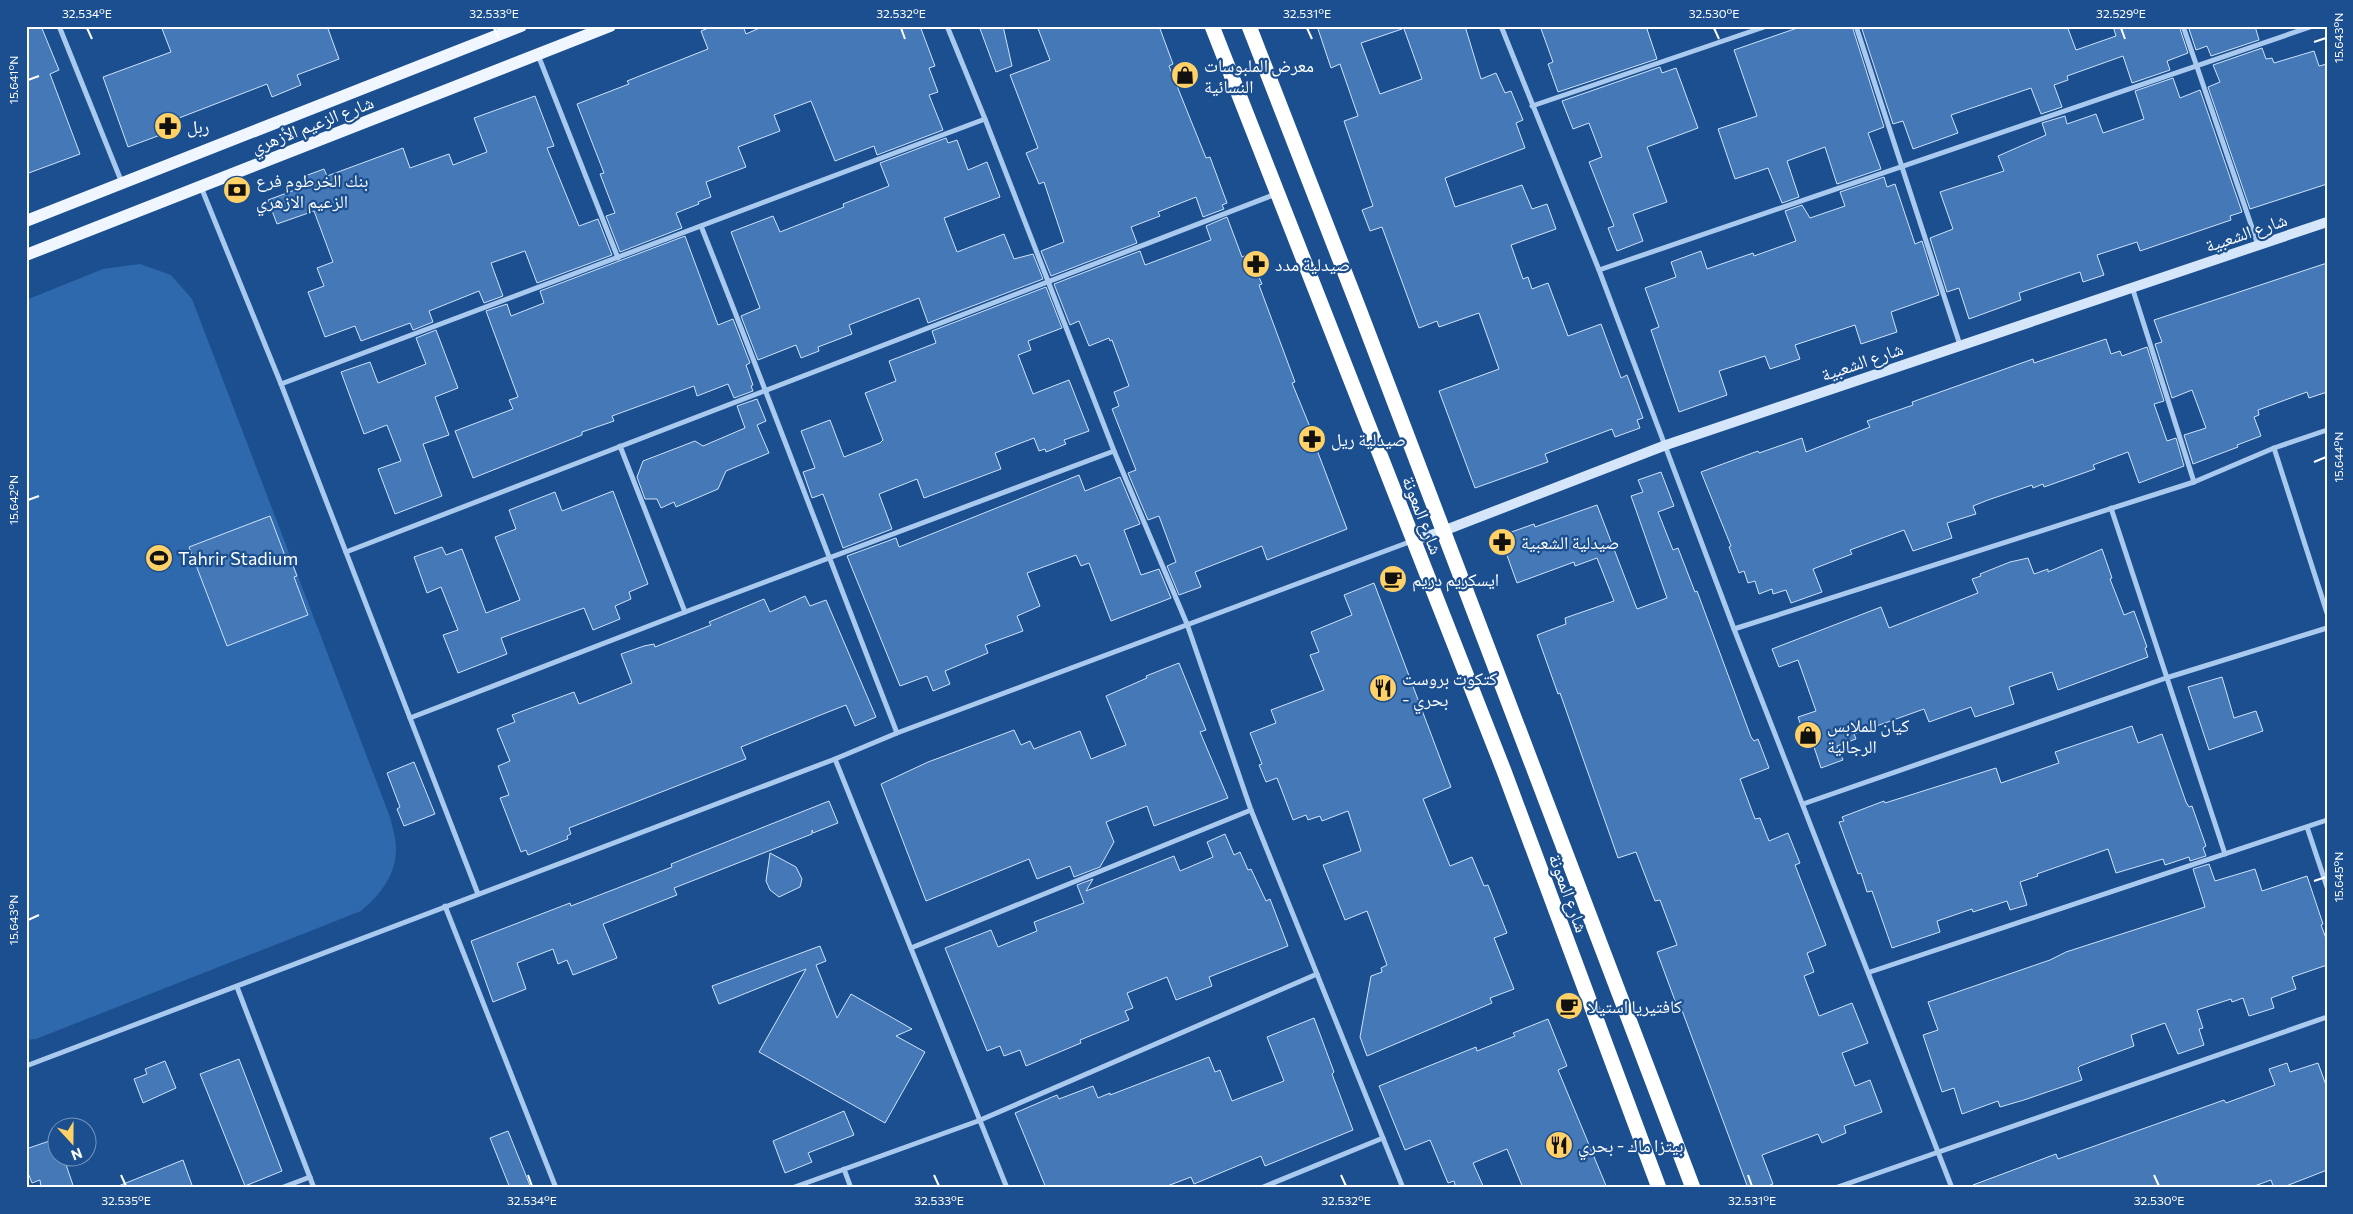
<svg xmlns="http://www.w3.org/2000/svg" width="2353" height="1214" font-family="Commissioner,'Noto Naskh Arabic',sans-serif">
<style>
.green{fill:#2e69ad}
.building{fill:#4478b7;stroke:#cfe3fa}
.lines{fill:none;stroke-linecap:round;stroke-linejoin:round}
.street{stroke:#a9c9ee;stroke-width:5}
.secondary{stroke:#d6e6fa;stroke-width:10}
.primary{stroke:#f0f6ff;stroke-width:12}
.highway{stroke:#fff;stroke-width:15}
.ticks{fill:none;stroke:#fff;stroke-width:2}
.labels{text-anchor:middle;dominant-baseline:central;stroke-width:4.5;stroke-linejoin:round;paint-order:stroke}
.poi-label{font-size:18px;fill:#fff;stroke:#1b4f8f;text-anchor:start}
.street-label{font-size:18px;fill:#fff;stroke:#1b4f8f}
.neatline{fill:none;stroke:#fff;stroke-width:2}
.ticks-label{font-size:12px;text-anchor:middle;fill:#fff}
</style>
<rect width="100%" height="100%" fill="#1b4f8f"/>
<path class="green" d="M140 264 171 275 192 299 390 817C392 826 396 838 396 848 396 875 381 894 361 911L36 1039 26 1040V300L103 269Z"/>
<g class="building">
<polygon points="26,26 41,26 59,70 50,74 80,154 26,174"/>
<polygon points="161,26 327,26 339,59 297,75 301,85 272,97 267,84 179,118 182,127 128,147 103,77 171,52"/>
<polygon points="713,26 743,26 746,34 764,26 920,26 935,66 929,68 938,92 929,95 943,130 877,155 874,146 835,161 811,101 774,115 780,131 738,147 746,167 706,182 711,197 698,202 699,204 676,213 682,228 620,252 606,216 615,213 600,174 604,173 577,104 629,84 627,81 708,49 701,31"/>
<polygon points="979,26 1003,26 1012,66 996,72"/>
<polygon points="1037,26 1159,26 1173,64 1169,66 1206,158 1210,157 1227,203 1222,205 1224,209 1203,217 1196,197 1158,212 1160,216 1131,227 1137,243 1051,276 1041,251 1064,242 1044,182 1039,184 1026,153 1038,148 1010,75 1050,60"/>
<polygon points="1317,26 1401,26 1402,29 1361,43 1380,94 1422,79 1403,26 1465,26 1481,79 1496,73 1505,93 1511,91 1523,120 1516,123 1525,148 1445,178 1455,207 1522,185 1532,209 1547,204 1556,229 1511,245 1523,279 1528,277 1532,289 1548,283 1568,336 1601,324 1621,378 1627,375 1643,418 1637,420 1640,428 1615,437 1612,429 1545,454 1548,462 1475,488 1439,391 1499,369 1479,313 1439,327 1437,321 1419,328 1382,227 1370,231 1362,210 1373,206 1344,121 1358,116 1340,64 1331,68"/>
<polygon points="1540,26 1646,26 1657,59 1558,92 1548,64 1553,62"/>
<polygon points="1803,26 1852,26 1884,127 1868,133 1881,169 1837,184 1825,147 1787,161 1799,197 1782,203 1768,168 1735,179 1718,129 1757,116 1734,50"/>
<polygon points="1861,26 2067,26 2076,50 2116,36 2113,26 2179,26 2188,53 2167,61 2170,70 2132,83 2123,56 2067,76 2068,80 2054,85 2062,107 2041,114 2031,88 1951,115 1958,133 1913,149 1903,121 1893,124"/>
<polygon points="2188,26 2255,26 2259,40 2211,56 2207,46 2196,50"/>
<polygon points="2262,48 2266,59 2272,58 2274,63 2314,51 2319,66 2327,64 2327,184 2250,209 2208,87 2220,82 2213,65"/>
<polygon points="1660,67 1662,73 1676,68 1698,128 1647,147 1667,202 1633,214 1643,241 1617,251 1608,228 1614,226 1589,162 1602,157 1589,123 1573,129 1562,101"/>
<polygon points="2173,78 2180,98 2200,90 2242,212 2230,216 2231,220 2140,251 2137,242 2097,255 2104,275 2083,282 2080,272 2019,293 2021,300 1969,319 1959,288 1947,292 1930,238 1953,229 1940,192 2004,171 1998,156 2046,135 2042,123 2065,116 2067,124 2096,114 2103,133 2144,119 2135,91"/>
<polygon points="535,96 554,146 547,148 579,226 598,219 612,255 537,283 525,251 491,263 503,296 484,303 479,291 429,311 433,322 413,330 410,323 361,341 355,326 325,337 308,292 324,286 317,268 333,262 314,211 277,224 268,200 308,185 305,176 324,169 327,176 403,148 410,168 449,154 453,165 487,152 474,118"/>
<polygon points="946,138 948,143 957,140 968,170 987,162 1000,197 944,218 957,252 1004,234 1014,259 1033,254 1043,279 928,323 919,298 849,325 852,334 818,347 819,351 801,358 796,345 758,360 741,316 760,308 731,232 773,216 780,232 844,207 843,204 889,186 880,163"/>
<polygon points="1884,177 1887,187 1895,184 1915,244 1922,241 1939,295 1891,312 1897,332 1861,344 1855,325 1795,345 1800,359 1770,369 1765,356 1719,371 1727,395 1679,412 1651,330 1659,327 1645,288 1676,277 1671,262 1701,251 1707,269 1753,253 1754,256 1796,241 1785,211 1802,205 1810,218 1845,206 1840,192"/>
<polygon points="1227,217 1242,257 1249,254 1262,284 1259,285 1295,382 1292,383 1319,449 1317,450 1347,529 1267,560 1262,546 1195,572 1201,587 1179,595 1167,566 1176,562 1159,516 1148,520 1128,473 1136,470 1112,409 1119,406 1114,392 1129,386 1112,340 1110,341 1109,338 1089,346 1079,321 1070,325 1054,284 1140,251 1145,265 1211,240 1206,226"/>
<polygon points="685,236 718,325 733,319 750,363 746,365 753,385 751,386 753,391 734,398 728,384 697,396 694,386 612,416 614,421 582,432 582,435 473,478 455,431 513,409 509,400 518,397 486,311 507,304 511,316 544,303 540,291"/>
<polygon points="2327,263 2327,392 2309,398 2307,392 2258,410 2259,415 2254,417 2261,436 2237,445 2238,447 2193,464 2184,435 2206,428 2192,390 2172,398 2155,344 2162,342 2154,320"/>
<polygon points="1046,287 1062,328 1028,341 1031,350 1018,355 1033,394 1069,380 1089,431 1064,440 1066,444 1046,452 1045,449 1039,451 1034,438 995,453 1001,469 924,498 917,479 879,494 892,529 843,548 823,494 812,498 803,472 815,468 801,431 830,420 844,457 880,443 883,440 865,393 896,381 889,361 936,343 932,331"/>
<polygon points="436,330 458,388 435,397 449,435 423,444 442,496 395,514 378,469 401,461 387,425 364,434 341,372 370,362 378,383 426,364 416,338"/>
<polygon points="2106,339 2111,354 2120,351 2122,356 2147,347 2164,401 2154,404 2167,441 2176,438 2184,466 2139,483 2128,452 2093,465 2095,469 2044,487 2043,484 2033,488 2032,485 1988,500 1973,506 1976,514 1947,523 1952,538 1913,551 1904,530 1850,550 1852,554 1813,569 1822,592 1791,603 1786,590 1773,594 1772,589 1759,594 1755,581 1748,583 1744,571 1739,573 1729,547 1731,546 1701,472 1758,451 1759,453 1802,438 1806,452 1870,427 1867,421 1913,405 1912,402 2033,359 2034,363"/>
<polygon points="757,399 766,421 757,425 769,453 726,471 718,489 676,507 674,502 661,508 657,499 645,499 637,477 643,461 695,441 703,446 745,428 737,406"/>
<polygon points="1661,472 1674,506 1658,512 1673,550 1678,548 1695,592 1697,591 1751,737 1754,741 1758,739 1769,768 1740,779 1755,819 1760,818 1769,841 1788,833 1800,863 1795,865 1826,945 1807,953 1814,972 1804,976 1819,1016 1852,1003 1868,1043 1842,1053 1855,1086 1870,1080 1882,1112 1844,1126 1846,1133 1822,1143 1818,1134 1762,1155 1773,1184 1763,1188 1748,1188 1680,1005 1677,1006 1657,952 1677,945 1660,900 1655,901 1636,852 1618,858 1560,693 1558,694 1537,635 1566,624 1565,618 1614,601 1597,558 1575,566 1574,562 1517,583 1500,536 1534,524 1535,527 1597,505 1637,609 1667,598 1631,496 1643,492 1638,480"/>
<polygon points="1079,475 1085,491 1120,477 1140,524 1124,530 1141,575 1159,569 1171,598 1111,621 1089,563 1081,566 1076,555 1027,573 1040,606 1017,616 1023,631 985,645 988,653 945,671 950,684 933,691 927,676 900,686 847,556 896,538 899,547"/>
<polygon points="613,491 648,584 629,592 631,599 615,606 620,619 593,630 584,608 501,638 507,654 458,673 443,635 458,630 441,587 427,593 414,557 442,547 446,555 462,549 486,613 520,600 495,537 516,529 509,510 555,492 562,511"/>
<polygon points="270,516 285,556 289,555 297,576 294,577 308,615 227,646 189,547"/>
<polygon points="2102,549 2112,578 2110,579 2124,615 2134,611 2147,647 2145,648 2148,657 2058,690 2052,672 2009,687 2014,704 1975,717 1971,707 1929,722 1924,709 1854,734 1856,739 1837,746 1843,760 1821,768 1809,732 1804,734 1798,717 1816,711 1798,660 1779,667 1772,649 1881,607 1889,628 1978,593 1972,579 1981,576 1980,574 2010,562 2028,558 2034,574 2048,569 2048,572"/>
<polygon points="1374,583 1451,787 1423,799 1450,866 1472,857 1484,886 1488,885 1507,933 1494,938 1514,989 1490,998 1492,1003 1367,1056 1360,1037 1371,976 1382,972 1381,968 1387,965 1367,911 1345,920 1323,865 1361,851 1348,811 1322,821 1320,816 1308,820 1306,815 1293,820 1277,778 1266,782 1259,765 1262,764 1250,733 1276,723 1271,710 1324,690 1310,655 1319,652 1311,632 1352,615 1344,595"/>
<polygon points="805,596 810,606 826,600 876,717 855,726 846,705 823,714 741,747 746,759 569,828 571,834 567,836 568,839 528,855 526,850 521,852 500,798 509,795 498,766 510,761 497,729 515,722 512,715 574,692 579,704 632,683 621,654 644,646 654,644 655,647 711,625 709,622 764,599 770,612"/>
<polygon points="1179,663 1206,730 1200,732 1228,798 1154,826 1147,806 1106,822 1114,842 1100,867 1074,877 1070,866 1037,879 1029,859 926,901 881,784 928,762 1014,730 1021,745 1030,741 1034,749 1080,731 1091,759 1126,745 1106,696 1147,678 1146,676"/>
<polygon points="2222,677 2234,718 2256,711 2263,731 2209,750 2188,687"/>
<polygon points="2132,726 2138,743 2162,734 2186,802 2189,807 2192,806 2206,846 2203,848 2206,856 2190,861 2189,857 2165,865 2163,859 2116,873 2108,849 2037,874 2038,876 2020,882 2027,905 2010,910 2007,901 1973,912 1972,909 1937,921 1940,932 1892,948 1872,891 1867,892 1861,873 1858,874 1839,822 1844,821 1842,817 1884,801 1885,803 1996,768 2001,783 2059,763 2055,752"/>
<polygon points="414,762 435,814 404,826 397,809 400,807 387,773"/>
<polygon points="829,801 838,823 813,833 812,830 812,834 674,888 677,895 603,924 617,958 573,975 567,960 558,964 553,949 517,963 526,989 493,1002 471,941 570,903 571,906 672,867 671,864"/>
<polygon points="1225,834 1234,855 1240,852 1248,870 1251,869 1266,901 1270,899 1288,946 1209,977 1212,986 1176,1000 1167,977 1127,993 1133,1008 1125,1011 1129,1020 1080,1040 1081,1043 1026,1066 1020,1050 1004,1056 1000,1046 987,1051 945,948 991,930 998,947 1037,931 1034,922 1084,903 1077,885 1093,879 1086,891 1174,856 1180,871 1213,857 1207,842"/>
<polygon points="770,853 796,867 802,879 800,887 779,897 770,890 766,881"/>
<polygon points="2209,864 2215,881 2255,869 2262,891 2307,876 2323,924 2321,925 2327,941 2327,965 2292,977 2296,989 2271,998 2274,1008 2249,1016 2243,998 2232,1002 2231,999 2197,1010 2203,1028 2199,1029 2204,1045 2178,1054 2165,1023 2131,1035 2134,1046 2080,1066 2078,1068 2082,1080 2024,1100 2000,1107 1998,1101 1962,1114 1954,1088 1942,1092 1923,1035 1938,1030 1928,1002 2050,960 2066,952 2205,907 2193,869"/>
<polygon points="820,946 826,961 816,965 837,1018 851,994 912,1029 896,1036 925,1052 885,1123 759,1052 806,969 719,1004 712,986"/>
<polygon points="1314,1018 1334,1072 1332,1074 1353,1130 1265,1166 1261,1156 1194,1184 1191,1177 1162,1188 1046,1188 1015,1113 1057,1095 1059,1099 1093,1086 1098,1098 1110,1093 1110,1095 1209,1057 1215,1072 1220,1070 1232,1101 1284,1081 1267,1037"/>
<polygon points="1548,1019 1567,1066 1558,1070 1607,1188 1523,1188 1507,1149 1473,1163 1484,1188 1456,1188 1454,1181 1448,1183 1430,1140 1405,1150 1379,1086 1476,1047 1477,1051 1515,1036 1513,1033"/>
<polygon points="239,1059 282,1171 245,1186 200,1074"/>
<polygon points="165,1061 176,1088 143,1103 134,1079 147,1074 145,1069"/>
<polygon points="2287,1063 2290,1072 2318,1063 2327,1088 2327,1170 2281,1188 2274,1188 2271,1180 2249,1188 1974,1188 1973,1185 2056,1154 2058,1159 2224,1100 2226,1103 2275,1085 2269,1069"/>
<polygon points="844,1111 854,1135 808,1153 812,1162 785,1173 773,1141"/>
<polygon points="508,1131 531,1188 510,1188 490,1138"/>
<polygon points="58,1138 58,1156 63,1156 74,1188 41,1188 40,1180 32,1183 26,1168 26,1149"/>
<polygon points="183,1160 193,1188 116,1188 116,1187"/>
</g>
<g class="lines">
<g class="street">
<polyline points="59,26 122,183"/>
<polyline points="947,26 985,119 1114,451 1187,624 1251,810 1403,1188"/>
<polyline points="1501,26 1599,270 1734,629 1952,1188"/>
<polyline points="1856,26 1960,345"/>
<polyline points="2183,26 2258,245"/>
<polyline points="538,55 618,258"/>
<polyline points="1532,106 1767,26"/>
<polyline points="201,187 281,384 478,894"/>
<path d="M701 226C768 394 831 564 897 733"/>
<polyline points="1599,270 2313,26"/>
<polyline points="2132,287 2194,482"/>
<polyline points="281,384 985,119"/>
<polyline points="620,446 685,612"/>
<polyline points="2274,448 2327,613"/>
<polyline points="2111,508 2225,854"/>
<polyline points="346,552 1276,194"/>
<polyline points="1734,629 2194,482 2274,448 2327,430"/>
<polyline points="410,718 685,612 1114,451"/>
<polyline points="835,759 1007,1188"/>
<polyline points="1803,804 2166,678 2327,628"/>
<polyline points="2307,827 2327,887"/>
<polyline points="445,906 556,1188"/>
<polyline points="911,948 1251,810"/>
<polyline points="1870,972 2327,820"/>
<polyline points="237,987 314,1188"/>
<polyline points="26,1066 835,759 897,733 1412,541"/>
<polyline points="844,1169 851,1188"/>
<polyline points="281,1188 310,1177"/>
<polyline points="792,1188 978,1121 1317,974"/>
<polyline points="1261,1188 1383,1138"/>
<polyline points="1835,1188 2327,1017"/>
</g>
<polyline class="secondary" points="1412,541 1443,531 1666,445 2327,222"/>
<g class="primary">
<polyline points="26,221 521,26"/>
<polyline points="26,255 610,26"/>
</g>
<g class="highway">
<polyline points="1212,26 1504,771 1659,1188"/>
<polyline points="1249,26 1359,309 1693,1188"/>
</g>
</g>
<path class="ticks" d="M87 28 92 39M494 28 499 39M901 28 905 39M1307 28 1312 39M1714 28 1719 39M2121 28 2125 39M2314 42 2326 38M28 80 39 76M2314 462 2326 457M28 500 39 496M2314 881 2326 877M28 920 39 915M121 1175 126 1186M528 1175 532 1186M934 1175 939 1186M1341 1175 1346 1186M1748 1175 1752 1186M2154 1175 2159 1186"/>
<defs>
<g id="shop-disc" transform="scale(1.4375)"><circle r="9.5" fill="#ffd166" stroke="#1b4f8f"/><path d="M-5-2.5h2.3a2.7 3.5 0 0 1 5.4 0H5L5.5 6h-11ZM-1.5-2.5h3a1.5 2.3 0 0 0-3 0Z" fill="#111"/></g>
<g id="pharmacy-disc" transform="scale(1.4375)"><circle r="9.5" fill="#ffd166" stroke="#1b4f8f"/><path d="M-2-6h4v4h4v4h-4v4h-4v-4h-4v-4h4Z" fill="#111"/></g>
<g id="bank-disc" transform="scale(1.4375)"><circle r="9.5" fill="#ffd166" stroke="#1b4f8f"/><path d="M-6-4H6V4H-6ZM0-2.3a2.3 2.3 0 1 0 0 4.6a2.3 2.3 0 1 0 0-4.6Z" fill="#111"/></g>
<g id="stadium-disc" transform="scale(1.4375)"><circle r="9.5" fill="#ffd166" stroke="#1b4f8f"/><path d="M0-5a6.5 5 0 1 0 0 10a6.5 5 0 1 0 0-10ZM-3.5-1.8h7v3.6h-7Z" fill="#111"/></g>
<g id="cafe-disc" transform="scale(1.4375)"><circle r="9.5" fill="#ffd166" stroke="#1b4f8f"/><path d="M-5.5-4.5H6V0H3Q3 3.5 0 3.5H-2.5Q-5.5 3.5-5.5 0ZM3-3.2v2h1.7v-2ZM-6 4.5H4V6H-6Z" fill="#111"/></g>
<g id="restaurant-disc" transform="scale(1.4375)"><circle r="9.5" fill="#ffd166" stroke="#1b4f8f"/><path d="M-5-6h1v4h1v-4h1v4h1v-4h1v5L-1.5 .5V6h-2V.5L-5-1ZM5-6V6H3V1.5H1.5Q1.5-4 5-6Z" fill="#111"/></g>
</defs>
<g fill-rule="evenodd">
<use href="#shop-disc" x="1185" y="75"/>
<use href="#pharmacy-disc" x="168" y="126"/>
<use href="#bank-disc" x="237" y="190"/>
<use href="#pharmacy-disc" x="1256" y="264"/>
<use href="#pharmacy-disc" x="1312" y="439"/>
<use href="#pharmacy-disc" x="1502" y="542"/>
<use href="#stadium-disc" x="159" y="558"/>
<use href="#cafe-disc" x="1393" y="579"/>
<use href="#restaurant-disc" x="1383" y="688"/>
<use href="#shop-disc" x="1808" y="735"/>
<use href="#cafe-disc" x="1569" y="1006"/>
<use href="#restaurant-disc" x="1559" y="1145"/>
</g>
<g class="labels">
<g class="poi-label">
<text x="1204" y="65">معرض الملبوسات<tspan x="1204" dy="21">النسائية</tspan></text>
<text x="187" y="126">ربل</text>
<text x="256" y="180">بنك الخرطوم فرع<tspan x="256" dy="21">الزعيم الازهري</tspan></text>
<text x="1275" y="264">صيدلية مدد</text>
<text x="1331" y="439">صيدلية ريل</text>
<text x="1521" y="542">صيدلية الشعبية</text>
<text x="178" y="558">Tahrir Stadium</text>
<text x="1412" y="579">ايسكريم دريم</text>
<text x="1402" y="678">كتكوت بروست<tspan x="1402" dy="21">- بحري</tspan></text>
<text x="1827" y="725">كيان للملابس<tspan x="1827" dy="21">الرجالية</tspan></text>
<text x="1588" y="1006">كافتيريا استيلا</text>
<text x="1578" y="1145">بيتزا ماك - بحري</text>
</g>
<g class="street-label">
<text transform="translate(312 124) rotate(-21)">شارع الزعيم الأزهري</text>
<text transform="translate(2246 232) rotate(-19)">شارع الشعبية</text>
<text transform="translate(1862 361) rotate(-19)">شارع الشعبية</text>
<text transform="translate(1423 515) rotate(69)">شارع المعونة</text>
<text transform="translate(1569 893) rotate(70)">شارع المعونة</text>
</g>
</g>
<rect width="2353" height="1214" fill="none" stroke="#1b4f8f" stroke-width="55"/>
<g transform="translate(72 1142) rotate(159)"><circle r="24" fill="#1b4f8f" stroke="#7695bc"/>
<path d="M0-4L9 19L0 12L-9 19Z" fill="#ffd166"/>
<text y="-8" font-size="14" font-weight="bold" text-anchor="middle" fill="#ffffff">N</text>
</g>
<rect x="28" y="28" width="2298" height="1158" class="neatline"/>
<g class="ticks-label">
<text x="87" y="18">32.534°E</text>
<text x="494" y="18">32.533°E</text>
<text x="901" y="18">32.532°E</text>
<text x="1307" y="18">32.531°E</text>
<text x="1714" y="18">32.530°E</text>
<text x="2121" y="18">32.529°E</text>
<text transform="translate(2339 38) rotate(-90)" y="4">15.643°N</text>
<text transform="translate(14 80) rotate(-90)" y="4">15.641°N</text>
<text transform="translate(2339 457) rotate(-90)" y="4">15.644°N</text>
<text transform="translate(14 500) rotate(-90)" y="4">15.642°N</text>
<text transform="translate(2339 877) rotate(-90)" y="4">15.645°N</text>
<text transform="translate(14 920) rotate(-90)" y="4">15.643°N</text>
<text x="126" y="1205">32.535°E</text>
<text x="532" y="1205">32.534°E</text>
<text x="939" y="1205">32.533°E</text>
<text x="1346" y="1205">32.532°E</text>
<text x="1752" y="1205">32.531°E</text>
<text x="2159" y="1205">32.530°E</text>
</g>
</svg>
